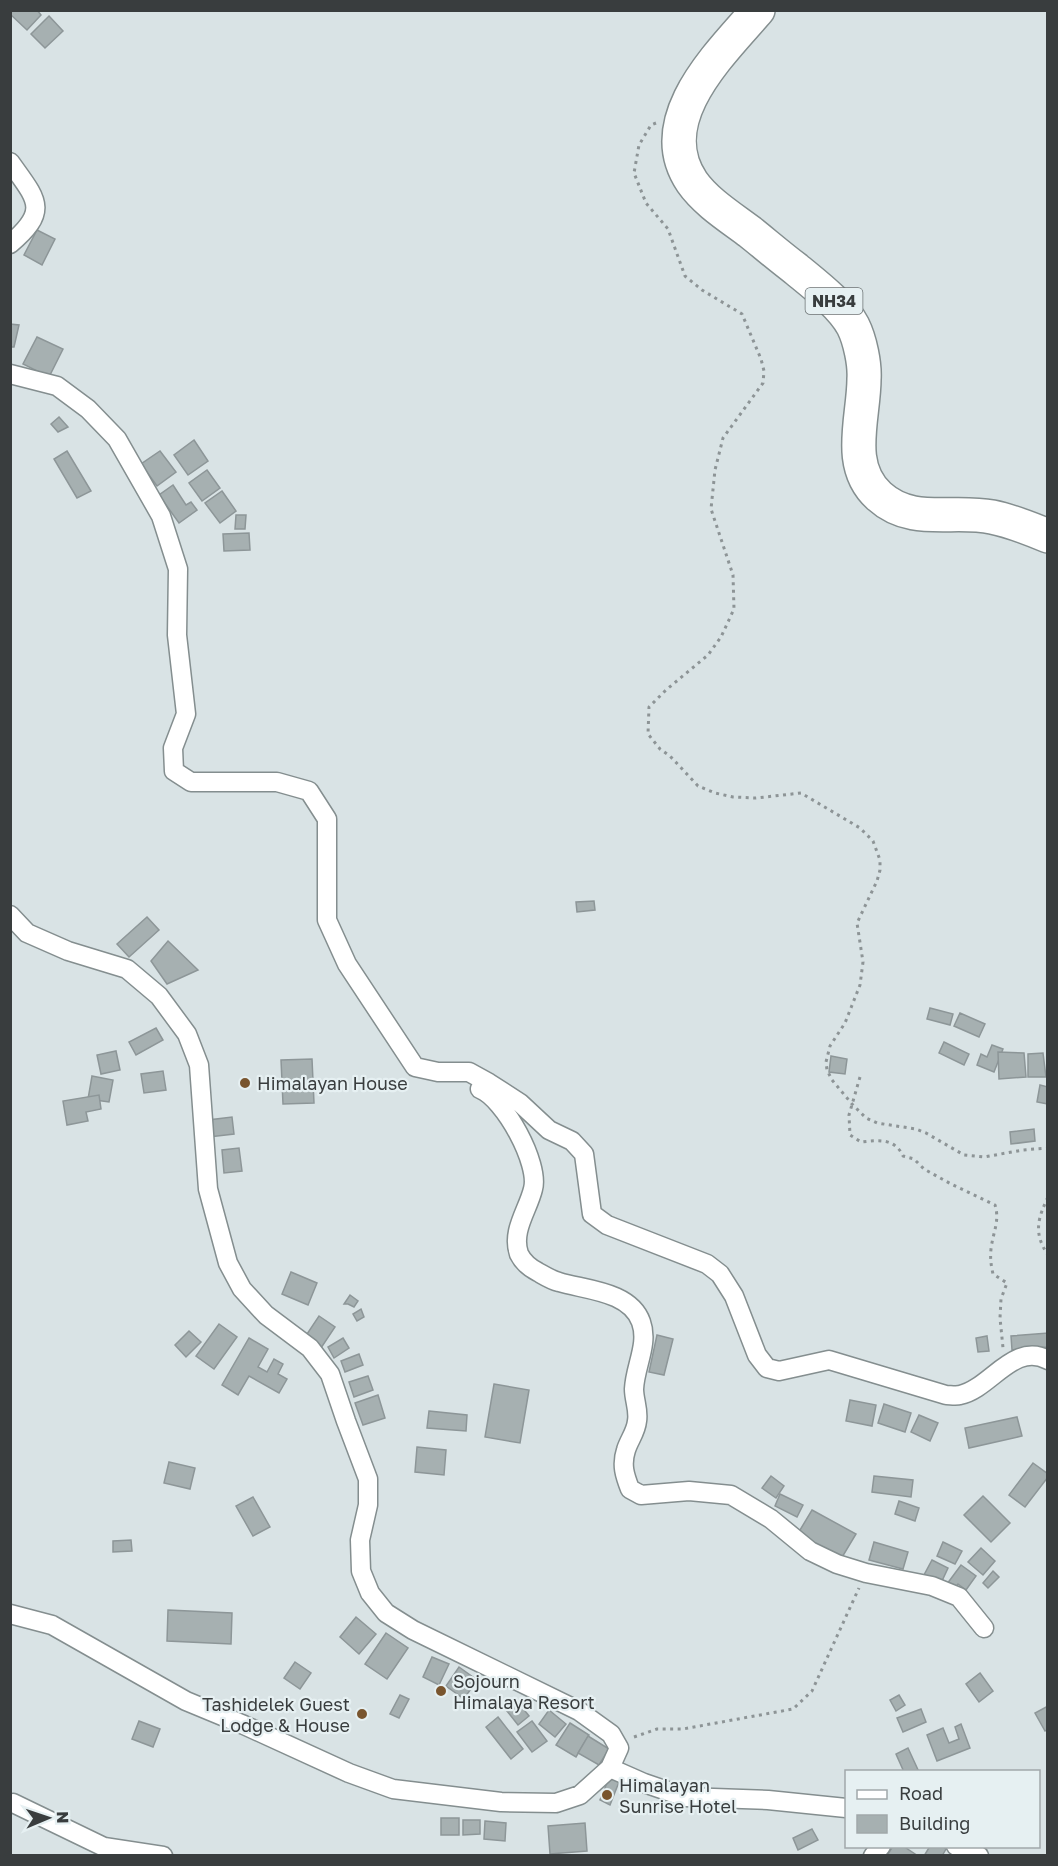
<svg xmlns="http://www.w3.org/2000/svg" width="1058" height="1866" font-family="'Golos Text',sans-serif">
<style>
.building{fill:#a6b0b1;stroke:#8d9698;stroke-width:1.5}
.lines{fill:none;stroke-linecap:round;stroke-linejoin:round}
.street-casing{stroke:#848e8f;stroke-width:21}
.highway-casing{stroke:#848e8f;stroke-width:36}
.path{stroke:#8d9496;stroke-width:3;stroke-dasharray:3 4.5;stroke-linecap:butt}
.street{stroke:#fff;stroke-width:18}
.highway{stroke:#fff;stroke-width:33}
.poi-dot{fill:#79552e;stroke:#e6f0f2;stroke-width:2}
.labels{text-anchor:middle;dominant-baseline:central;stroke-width:4.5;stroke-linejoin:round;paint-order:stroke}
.shield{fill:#e6f0f2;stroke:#6d7374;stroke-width:1.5}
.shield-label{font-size:16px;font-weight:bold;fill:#393d3e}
.poi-label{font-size:18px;fill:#393d3e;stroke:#e6f0f2;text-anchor:start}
</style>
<rect width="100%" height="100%" fill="#d9e3e5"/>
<g class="building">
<polygon points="13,10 37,10 41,15 27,30 10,14"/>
<polygon points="49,16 63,31 45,48 31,34"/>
<polygon points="37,230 55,239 42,265 24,255"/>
<polygon points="10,324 19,325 14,347 10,347"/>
<polygon points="37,337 63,349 49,377 23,364"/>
<polygon points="59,417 68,427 58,432 51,424"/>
<polygon points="194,440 208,461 188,475 174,455"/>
<polygon points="67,451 91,491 77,498 54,459"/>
<polygon points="160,451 176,472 157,486 141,464"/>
<polygon points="207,470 220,488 202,501 189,483"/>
<polygon points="173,485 186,505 191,502 197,510 179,523 159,495"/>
<polygon points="222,491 236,511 220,523 205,503"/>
<polygon points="236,515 246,515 245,529 235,529"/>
<polygon points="249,533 250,550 224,551 223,534"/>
<polygon points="594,901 595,910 577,912 576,902"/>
<polygon points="147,917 159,930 129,957 117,944"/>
<polygon points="168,941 198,970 167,984 151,961"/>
<polygon points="930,1008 953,1014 950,1025 927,1019"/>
<polygon points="960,1013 985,1024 979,1037 954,1026"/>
<polygon points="156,1028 163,1040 136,1055 129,1042"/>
<polygon points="944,1042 969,1054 964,1065 939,1053"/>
<polygon points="992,1045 1003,1049 994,1072 977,1065 981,1054 987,1057"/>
<polygon points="116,1051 120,1070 101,1074 97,1055"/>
<polygon points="998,1052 1024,1053 1026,1077 999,1079"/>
<polygon points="1043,1053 1046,1077 1028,1077 1028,1054"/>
<polygon points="831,1056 847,1059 845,1074 829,1072"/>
<polygon points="312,1059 314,1103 283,1104 281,1060"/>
<polygon points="163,1071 166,1090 144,1093 141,1074"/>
<polygon points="92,1076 113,1080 109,1102 88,1099"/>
<polygon points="1040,1085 1048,1087 1048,1104 1037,1102"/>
<polygon points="99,1095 101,1109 86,1112 88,1121 67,1125 63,1101"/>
<polygon points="232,1117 234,1134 209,1137 208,1120"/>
<polygon points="1034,1129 1035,1141 1011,1144 1010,1132"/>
<polygon points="239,1148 242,1171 224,1173 222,1150"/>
<polygon points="291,1272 317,1283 308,1305 282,1294"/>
<polygon points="350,1295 358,1301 354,1307 348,1304 344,1304"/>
<polygon points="361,1309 364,1317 357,1321 353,1314"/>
<polygon points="319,1316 335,1327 321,1348 305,1337"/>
<polygon points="219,1324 237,1337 214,1369 196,1356"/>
<polygon points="189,1331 201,1342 186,1357 175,1345"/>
<polygon points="1048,1333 1048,1347 1012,1350 1011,1336"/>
<polygon points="657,1335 673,1339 664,1375 649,1372"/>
<polygon points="987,1336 989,1351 978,1352 976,1338"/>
<polygon points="249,1338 268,1349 258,1367 267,1372 274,1359 283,1364 278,1374 287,1379 279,1393 249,1376 238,1395 222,1385"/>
<polygon points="343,1338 349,1348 334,1358 328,1347"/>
<polygon points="359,1354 363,1365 345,1372 341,1361"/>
<polygon points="368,1376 373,1390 354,1397 349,1382"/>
<polygon points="494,1384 529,1390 520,1443 485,1437"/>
<polygon points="378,1395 385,1418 363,1425 355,1403"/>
<polygon points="850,1400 876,1405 872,1426 846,1421"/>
<polygon points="884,1404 911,1413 905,1432 878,1423"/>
<polygon points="429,1411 467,1415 466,1431 427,1428"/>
<polygon points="919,1415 938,1423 930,1441 911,1432"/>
<polygon points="1017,1417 1022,1436 969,1448 965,1428"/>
<polygon points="417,1447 446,1450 444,1475 415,1472"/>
<polygon points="169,1462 195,1468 190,1489 164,1483"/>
<polygon points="1033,1463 1048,1474 1048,1477 1025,1507 1009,1495"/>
<polygon points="771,1476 784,1486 776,1498 762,1488"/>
<polygon points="874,1476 913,1480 911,1497 872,1492"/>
<polygon points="780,1494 803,1505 797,1517 775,1506"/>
<polygon points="983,1496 1010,1523 991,1542 964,1515"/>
<polygon points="253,1497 270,1527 253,1536 236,1506"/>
<polygon points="899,1501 919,1508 915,1521 895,1514"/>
<polygon points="812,1510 856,1534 841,1559 797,1535"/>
<polygon points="131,1540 132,1551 113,1552 113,1541"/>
<polygon points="874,1542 908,1552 903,1569 869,1560"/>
<polygon points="943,1542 962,1551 955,1564 937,1556"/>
<polygon points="981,1548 995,1561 983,1575 968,1562"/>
<polygon points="932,1560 948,1568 941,1583 924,1575"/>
<polygon points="961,1565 976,1576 966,1590 958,1584 954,1590 947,1584"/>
<polygon points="993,1571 999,1577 988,1588 983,1583"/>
<polygon points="168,1610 232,1613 231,1644 167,1641"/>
<polygon points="356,1617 376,1634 359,1654 340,1637"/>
<polygon points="386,1633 408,1648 387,1679 365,1664"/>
<polygon points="432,1657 449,1664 439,1685 423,1677"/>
<polygon points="295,1662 311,1673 300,1689 284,1678"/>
<polygon points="459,1667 477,1680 464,1699 446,1686"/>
<polygon points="980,1673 993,1691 979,1702 966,1684"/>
<polygon points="400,1695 409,1699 399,1718 390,1714"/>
<polygon points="899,1695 905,1705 896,1711 890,1700"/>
<polygon points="518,1702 529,1716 518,1725 507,1711"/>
<polygon points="1048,1706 1048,1729 1045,1731 1035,1713"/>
<polygon points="921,1709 926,1722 903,1732 897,1718"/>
<polygon points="549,1710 566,1724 555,1737 539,1724"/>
<polygon points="498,1717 523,1749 511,1759 486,1727"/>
<polygon points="139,1721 160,1729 153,1747 132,1739"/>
<polygon points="532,1721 547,1741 532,1752 517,1732"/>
<polygon points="570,1723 589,1735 576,1757 556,1745"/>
<polygon points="961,1724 970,1748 937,1761 927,1735 943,1728 949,1743 959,1739 955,1727"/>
<polygon points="588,1736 609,1749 599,1765 578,1753"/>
<polygon points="908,1748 919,1772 904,1772 896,1754"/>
<polygon points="609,1778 619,1782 610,1805 600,1800"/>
<rect x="441" y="1818" width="18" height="17"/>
<polygon points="463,1820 480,1820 480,1834 463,1835"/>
<polygon points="485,1821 506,1823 505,1841 484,1839"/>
<polygon points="585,1823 587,1851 550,1854 548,1826"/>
<polygon points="812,1829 818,1840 798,1850 793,1838"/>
<polygon points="893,1846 903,1846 918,1856 890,1856 888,1854"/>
<polygon points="930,1846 942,1846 946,1849 942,1856 924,1856"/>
</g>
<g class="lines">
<g class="street-casing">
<g id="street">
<path d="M10 162C37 200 50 210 10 244"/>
<path d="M10 374 57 386 88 409 117 439 161 516 178 569 177 635 186 714 173 748 174 771 191 782H277L309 791 327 819V920L347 964 415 1067 438 1072H469L489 1083 520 1103 549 1130 572 1141 584 1154 592 1214 607 1225 707 1264 720 1274 734 1296 757 1355 767 1368 779 1371 829 1360 946 1395C950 1395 956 1396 960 1395 990 1389 1014 1341 1048 1360"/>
<polyline points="10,915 27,933 68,951 127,969 159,996 187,1034 199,1065 208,1189 228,1263 242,1289 266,1315 310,1348 330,1374 346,1421 368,1479 368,1505 360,1540 361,1571 370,1593 386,1613 413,1630 579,1711 611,1734 619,1748 610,1768 580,1795 556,1803 501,1802 393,1789 349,1773 244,1725 186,1701 52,1625 10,1614"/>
<path d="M480 1089C504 1098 540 1164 533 1189 528 1210 511 1231 519 1254 523 1262 530 1268 538 1272 545 1276 551 1280 559 1282 585 1290 630 1291 641 1322 649 1344 635 1366 634 1389 634 1400 639 1410 637 1421 636 1432 629 1440 626 1450 621 1465 625 1476 630 1489L641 1495 689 1491 731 1495 771 1519 810 1551 837 1564 866 1573 932 1586 959 1597 984 1628"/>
<polyline points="610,1768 644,1783 685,1797 768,1800 846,1808"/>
<polyline points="13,1803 104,1847 163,1856"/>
<polyline points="956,1846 979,1856"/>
<polyline points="873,1856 881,1846"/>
</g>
</g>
<g class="highway-casing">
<path id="highway" d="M758 10C720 54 650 120 692 182 706 202 730 217 750 232 765 244 780 257 796 269 814 284 842 305 853 326 860 340 865 364 864 379 864 418 845 465 879 496 912 526 952 509 992 517 1012 521 1029 528 1048 536"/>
</g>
<g class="path">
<polyline points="656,123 651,125 639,145 634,173 646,203 668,229 685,276 702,290 742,314 761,359 764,371 763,383 723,438 715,470 711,509 733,575 734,609 721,637 708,655 666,690 649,707 648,734 660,749 670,756 698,786 715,793 733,797 756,798 801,793 860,828 873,841 880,860 880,870 877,881 857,923 863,962 860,985 845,1023 830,1046 826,1062 827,1070 832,1080 852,1104 866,1118 877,1123 916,1129 926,1133 964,1155 984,1157 1023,1150 1048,1148"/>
<path d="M860 1077 849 1115 850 1135 861 1142C878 1140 895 1138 903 1156L914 1159 924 1169 951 1184 995 1205C1000 1221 993 1232 991 1249 990 1258 991 1265 993 1274L1007 1283 1001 1299 1000 1318 1003 1348"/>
<path d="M1048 1197C1038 1218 1033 1233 1048 1255"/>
<polyline points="634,1737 657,1729 683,1729 793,1709 812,1691 859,1588"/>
</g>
<use href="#street" class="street"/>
<use href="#highway" class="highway"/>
</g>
<g class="poi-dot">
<circle cx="245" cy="1083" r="6"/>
<circle cx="441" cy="1691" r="6"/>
<circle cx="362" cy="1714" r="6"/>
<circle cx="607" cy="1795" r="6"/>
</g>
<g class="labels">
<rect class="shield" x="805.5" y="288" width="57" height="26" rx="4.5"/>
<g class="shield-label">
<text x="834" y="301">NH34</text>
</g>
<g class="poi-label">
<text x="257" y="1083">Himalayan House</text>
<text x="453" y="1681">Sojourn<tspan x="453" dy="21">Himalaya Resort</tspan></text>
<text x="350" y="1704" text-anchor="end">Tashidelek Guest<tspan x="350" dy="21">Lodge &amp; House</tspan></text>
<text x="619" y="1785">Himalayan<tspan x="619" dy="21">Sunrise Hotel</tspan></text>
</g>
</g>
<rect width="1058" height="1866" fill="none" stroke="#393d3e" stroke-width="24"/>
<rect x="845" y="1770" width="195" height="78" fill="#e6f0f2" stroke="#a1a8aa" stroke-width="1.5"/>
<rect x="857" y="1790" width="30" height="9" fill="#ffffff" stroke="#a1a8aa" stroke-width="1.5"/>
<text x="899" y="1800" font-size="18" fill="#393d3e">Road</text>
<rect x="857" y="1815" width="30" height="18" fill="#a6b0b1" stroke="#a1a8aa" stroke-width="1.5"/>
<text x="899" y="1830" font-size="18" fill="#393d3e">Building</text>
<g transform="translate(48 1818) rotate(88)" stroke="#e6f0f2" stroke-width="4.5" paint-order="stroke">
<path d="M0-4.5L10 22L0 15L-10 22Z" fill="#393d3e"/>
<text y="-9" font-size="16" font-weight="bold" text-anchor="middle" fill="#393d3e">N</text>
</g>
</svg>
